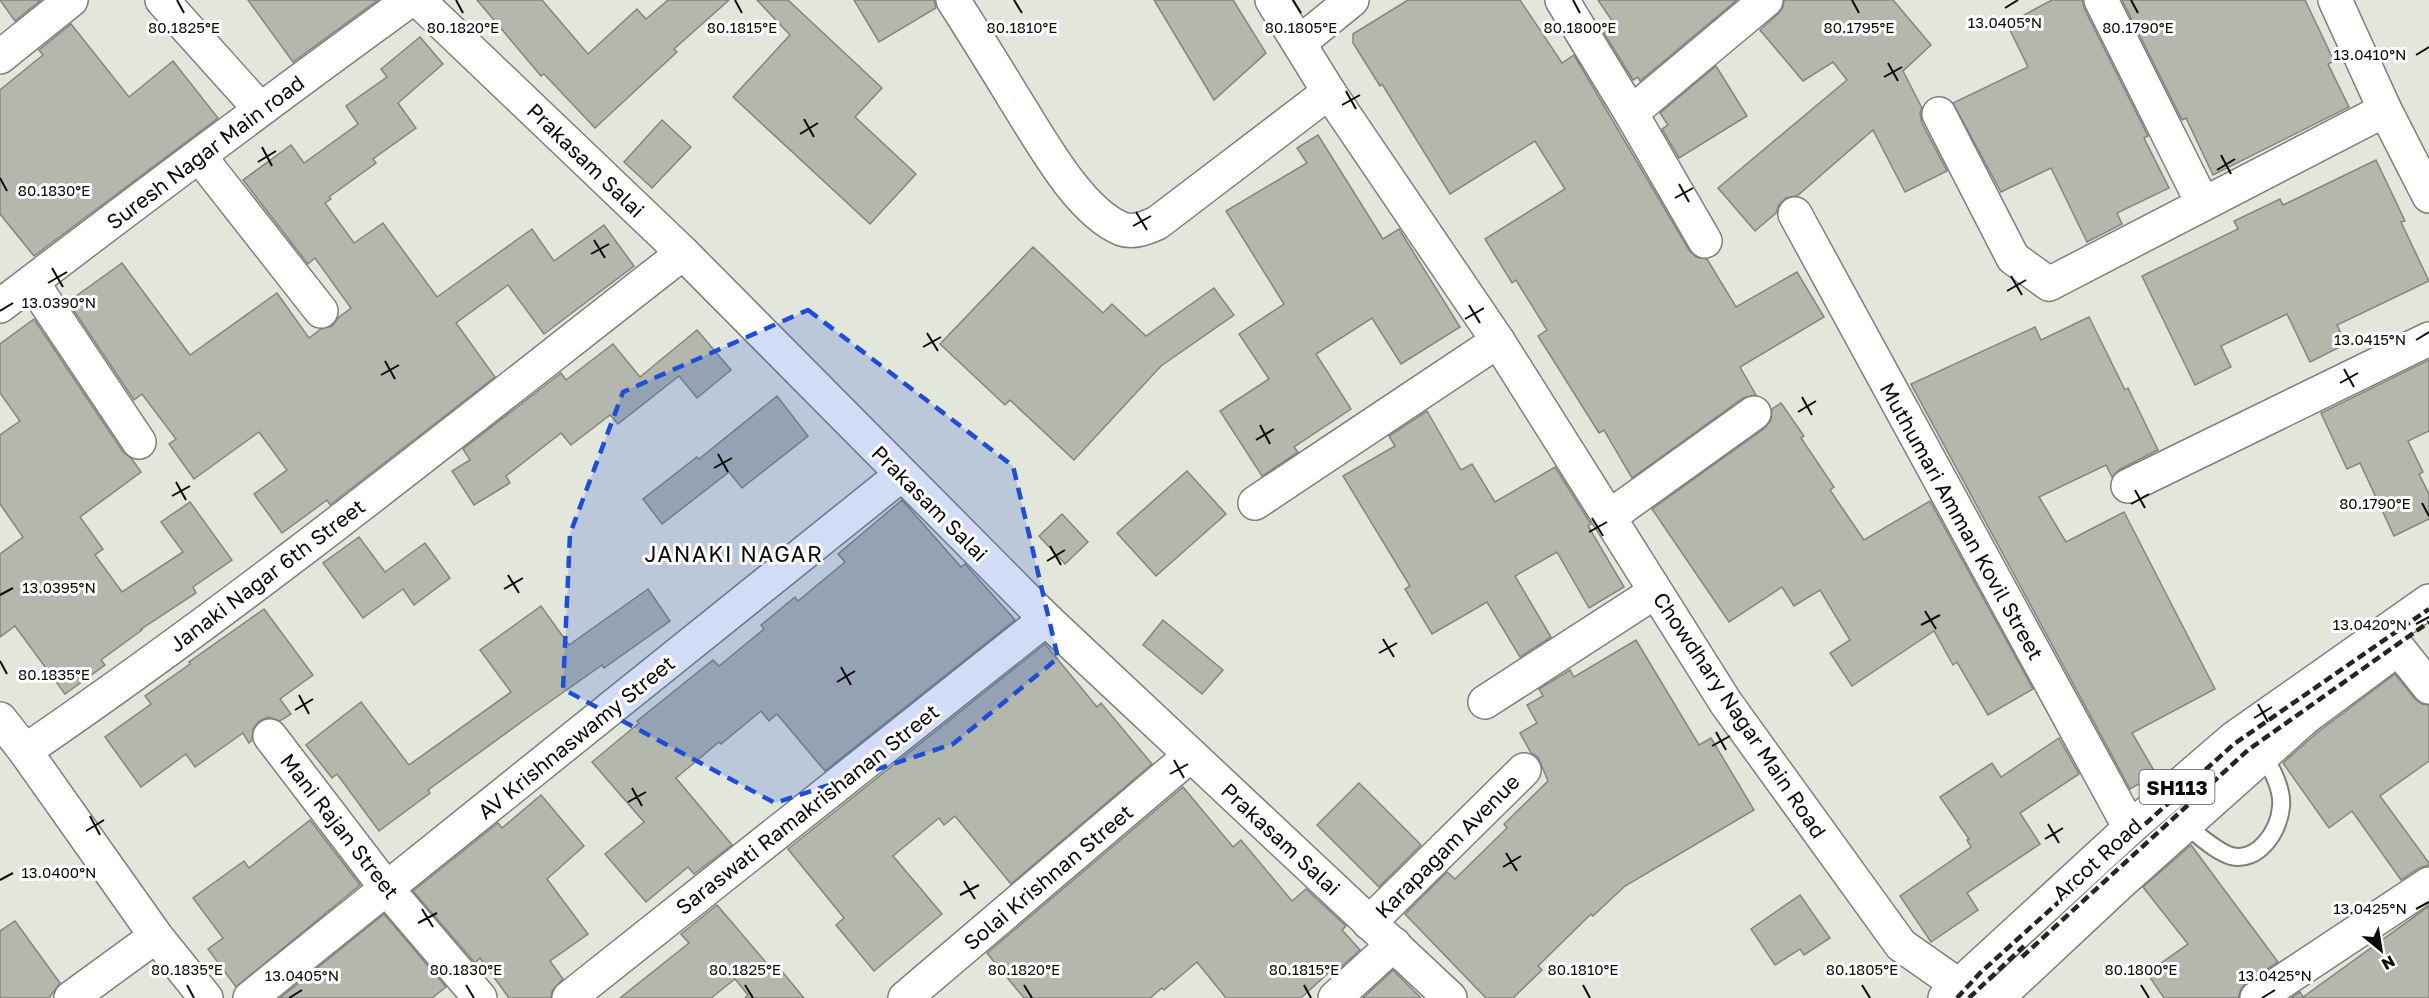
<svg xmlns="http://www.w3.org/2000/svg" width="2429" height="998" font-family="'Golos Text',sans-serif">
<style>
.building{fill:#b3b7ac;stroke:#82867c;stroke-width:1.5}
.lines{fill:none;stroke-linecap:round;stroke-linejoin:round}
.lane-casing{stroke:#7d8177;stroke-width:20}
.street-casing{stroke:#7d8177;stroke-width:36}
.primary-casing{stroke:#7d8177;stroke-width:36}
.lane{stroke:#fff;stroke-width:16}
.street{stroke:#fff;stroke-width:33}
.primary{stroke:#fff;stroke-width:33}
.rail{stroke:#252622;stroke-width:4.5;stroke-dasharray:9 4.5;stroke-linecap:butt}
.marked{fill:#1d4ed8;fill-opacity:0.2;stroke:#1d4ed8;stroke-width:4.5;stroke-dasharray:12 8;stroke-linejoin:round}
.ticks{fill:none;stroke:#0b0c09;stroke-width:2}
.labels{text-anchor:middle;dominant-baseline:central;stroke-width:6;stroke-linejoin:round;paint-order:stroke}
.shield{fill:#fff;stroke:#545553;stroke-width:1.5}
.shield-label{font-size:20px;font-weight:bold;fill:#0b0c09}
.street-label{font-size:21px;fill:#0b0c09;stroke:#fff}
.neighbourhood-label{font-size:22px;letter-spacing:1.5px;fill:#0b0c09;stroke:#fff}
.ticks-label{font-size:15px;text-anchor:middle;fill:#0b0c09;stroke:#fff;stroke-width:6;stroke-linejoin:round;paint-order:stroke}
</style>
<rect width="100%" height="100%" fill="#e2e6db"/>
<g class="building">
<polygon points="0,0 41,0 15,21"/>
<polygon points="248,0 378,0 293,62"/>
<polygon points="477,0 542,0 588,54 637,9 646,19 668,0 729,0 674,49 677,52 595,128 544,74 541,76"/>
<polygon points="757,0 788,0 882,88 855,117 916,174 870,224 733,97 790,35"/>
<polygon points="854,0 934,0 936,8 879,42"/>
<polygon points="1154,0 1233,0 1266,53 1214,100"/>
<polygon points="1408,0 1520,0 1562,63 1574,55 1689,250 1696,257 1707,259 1736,307 1797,272 1824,317 1740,367 1756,395 1743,398 1632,478 1604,430 1599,433 1538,336 1547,330 1516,280 1512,283 1485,239 1565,189 1535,141 1450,194 1382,84 1380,86 1353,43 1353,34"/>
<polygon points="1598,0 1737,0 1640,81 1638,77 1633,80 1604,33 1615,25"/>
<polygon points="1784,0 1893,0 1931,45 1903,71 1922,108 1920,114 1922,123 1947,171 1905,192 1873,130 1797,196 1786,198 1779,205 1776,213 1755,231 1718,188 1847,80 1833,62 1803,81 1760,30 1778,14 1783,7"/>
<polygon points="2052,0 2082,0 2084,8 2148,136 2144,138 2169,188 2117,213 2122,224 2087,242 2051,168 2001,192 1953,103 2028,67 2007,24"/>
<polygon points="2122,0 2305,0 2334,61 2328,64 2349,107 2213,175 2186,118 2182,120"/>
<polygon points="71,24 129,97 173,61 218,118 34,256 0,214 0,90 43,55 39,50"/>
<polygon points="420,37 443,64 398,103 416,128 373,159 376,163 329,197 331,199 325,203 354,243 383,223 437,297 532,229 554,261 604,225 634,266 544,334 508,285 456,323 495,377 339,498 330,505 327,500 282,533 254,494 287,470 259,432 194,479 169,444 176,439 142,394 134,400 68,302 122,263 190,355 277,293 309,338 321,329 332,326 339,317 351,308 315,258 308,264 243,180 291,145 304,163 358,124 346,106 387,77 381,69"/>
<polygon points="1716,66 1747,116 1679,158 1662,129 1668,125 1660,113"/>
<polygon points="662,120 691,147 652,188 624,162"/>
<polygon points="1318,135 1383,239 1399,229 1460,327 1401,364 1372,318 1316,354 1351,409 1294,447 1298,452 1262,476 1220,411 1269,379 1239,334 1284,304 1226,211 1307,163 1297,148"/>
<polygon points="2376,160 2405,221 2401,222 2429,281 2337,325 2346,344 2310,362 2287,314 2221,346 2231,367 2195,385 2142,276 2238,229 2234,221 2280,199 2283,205"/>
<polygon points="1033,247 1103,313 1112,304 1146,336 1214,288 1234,315 1161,366 1074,460 1010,400 1005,405 940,344"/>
<polygon points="2089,317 2125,390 2128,388 2158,450 2120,469 2112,477 2106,465 2039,497 2066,542 2124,512 2215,689 2132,733 2156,774 2130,789 1911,384 2035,327 2041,340"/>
<polygon points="34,319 123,452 132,459 141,472 80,517 103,549 95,555 122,592 183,552 161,522 190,502 232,560 193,587 196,593 141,629 142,630 101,660 105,665 65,694 15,626 0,637 0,554 23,537 0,504 0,435 20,421 0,393 0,344"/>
<polygon points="697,330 731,370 697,398 679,376 618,424 610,415 571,445 561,433 506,476 510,483 474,505 452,471 470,460 463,449 561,373 566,380 613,344 640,377"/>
<polygon points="2429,360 2429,431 2408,441 2423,472 2419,474 2429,494 2429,519 2394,536 2360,463 2347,469 2321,413"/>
<polygon points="777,396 808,436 742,488 729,472 662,524 643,499 697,457 699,459"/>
<polygon points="1781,403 1804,436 1801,438 1834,487 1830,490 1864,540 1930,501 2033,689 1988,715 1957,662 1953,665 1934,631 1852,686 1830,653 1850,640 1820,590 1794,606 1782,587 1729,622 1652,509 1765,428 1771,420 1772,409"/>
<polygon points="1427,411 1461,470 1472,464 1495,502 1555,467 1591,524 1588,526 1624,587 1589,608 1557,552 1515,576 1551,637 1520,657 1487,602 1432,634 1405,589 1410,586 1343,476 1395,446 1389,436"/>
<polygon points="1187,471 1226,514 1156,576 1117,533"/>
<polygon points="902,500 961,567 965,564 1015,620 825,771 777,714 769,721 761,711 721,744 719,742 676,778 732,845 694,874 688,867 646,902 605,854 644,822 592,762 639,723 637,721 713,660 719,666 764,629 761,625 795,597 798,601 845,562 838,554"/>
<polygon points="1062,514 1088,542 1065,564 1039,536"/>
<polygon points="359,537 385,572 425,543 450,578 414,605 403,589 363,618 323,563"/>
<polygon points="648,589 670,621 604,668 602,665 531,715 428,790 430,793 379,831 337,774 332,778 306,745 361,702 409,765 511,692 480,650 541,606 569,645"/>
<polygon points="264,609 313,675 280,699 291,714 280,721 268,717 259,721 253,729 252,740 249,743 243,733 195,767 186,754 141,787 105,737 151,704 145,696 190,664 189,662"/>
<polygon points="1163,620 1223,670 1202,694 1143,645"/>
<polygon points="1636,640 1699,745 1711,738 1754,810 1625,886 1593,916 1591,914 1538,966 1542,970 1513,998 1486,998 1405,914 1447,872 1455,879 1507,828 1504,824 1548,781 1538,757 1531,753 1520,733 1537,723 1527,705 1543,696 1539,689 1570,670 1574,677"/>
<polygon points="1045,644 1097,707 1101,703 1152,764 1011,884 955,816 944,825 939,818 893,856 942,914 874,971 836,925 844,918 788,849"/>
<polygon points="2395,674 2415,699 2422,704 2429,705 2429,761 2380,796 2429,863 2429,865 2419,868 2401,880 2352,811 2329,828 2283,763 2318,732"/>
<polygon points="2059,738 2079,774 2020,813 2040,844 1967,893 1978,910 1931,942 1900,896 1971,847 1967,840 1969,839 1940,797 1992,763 2001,777"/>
<polygon points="1359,783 1421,845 1379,887 1317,825"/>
<polygon points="1183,787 1233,847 1241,840 1292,901 1306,889 1346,926 1342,930 1360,950 1340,968 1338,964 1301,998 1226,998 1197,962 1164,990 1162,988 1150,998 1024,998 987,953"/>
<polygon points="541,795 584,846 547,879 588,934 550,961 563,979 552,991 551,998 509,998 480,958 475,963 413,891 498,823 502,828"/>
<polygon points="310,820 360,885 236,987 208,949 223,938 193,898 244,861 249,868"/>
<polygon points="2191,845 2278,962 2246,983 2241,989 2238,998 2164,998 2147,973 2188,944 2143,887"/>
<polygon points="1800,895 1830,938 1804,955 1800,949 1775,965 1751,929"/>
<polygon points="717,905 775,973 780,969 804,998 745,998 748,995 735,979 711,998 620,998 689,943 681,934"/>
<polygon points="2429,906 2429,998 2291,998 2300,992 2303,997"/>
<polygon points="384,914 446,987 432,998 280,998"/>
<polygon points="15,921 60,983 49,998 0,998 0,931"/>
<polygon points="1393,970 1421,998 1363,998"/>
</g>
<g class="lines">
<g class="lane-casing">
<path id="lane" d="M2185 825C2199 835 2215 851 2231 856 2258 863 2279 831 2281 807 2283 790 2272 770 2264 755"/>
</g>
<g class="street-casing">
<g id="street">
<polyline points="162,0 260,109"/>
<polyline points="418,0 683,253 1046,619 1450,998"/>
<path d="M953 0C974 33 994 65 1014 98 1039 137 1078 211 1122 229 1133 233 1146 228 1157 223L1329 92"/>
<polyline points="1272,0 1329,92 1498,341 1726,703 1901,945 1958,985 1986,998"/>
<polyline points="1562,0 1631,113 1705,241"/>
<polyline points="2101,0 2203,204"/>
<polyline points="2335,0 2385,110 2429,196"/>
<polyline points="1299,43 1352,0"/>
<polyline points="0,57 71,0"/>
<polyline points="1631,113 1766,0"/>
<polyline points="1939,114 2013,258 2049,284 2385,110"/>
<polyline points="200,157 321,311"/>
<polyline points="1795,214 2130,828"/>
<polyline points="32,282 139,442"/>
<path d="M0 306C135 203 272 100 410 0"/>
<polyline points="2128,486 2429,339"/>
<polyline points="1255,503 1498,341"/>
<polyline points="1609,517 1754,413"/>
<polyline points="2398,648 2429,687"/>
<polyline points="1485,702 1655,592"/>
<polyline points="0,719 25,751"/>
<polyline points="270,736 387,889 480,998"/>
<polyline points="1369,923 1524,770"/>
<polyline points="71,998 156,936"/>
<path d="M206 998 156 936 25 751C252 596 466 422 683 253"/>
<polyline points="250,998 901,475"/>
<polyline points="569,998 1046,619"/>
<polyline points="905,998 1191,755"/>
<polyline points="1335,998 1394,944"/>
<polyline points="2257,998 2429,884"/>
</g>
</g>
<g class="primary-casing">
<g id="primary">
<polyline points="1945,998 2130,828 2233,739 2429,601"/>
<polyline points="1997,998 2119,884 2306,717 2391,654"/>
</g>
</g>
<use href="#lane" class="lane"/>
<use href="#street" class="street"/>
<use href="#primary" class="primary"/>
<g class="rail">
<polyline points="2022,957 2248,750 2429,622"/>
<polyline points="1957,998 1980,973 2234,744 2429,609"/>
<polyline points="1969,998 2024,946"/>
</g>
</g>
<path class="marked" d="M808 310 1013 466 1058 658 953 744 775 803 563 689 570 534 623 392Z"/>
<path class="ticks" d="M177 0 184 13M456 0 463 13M735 0 742 13M1014 0 1022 13M1293 0 1301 13M1573 0 1580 13M1852 0 1859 13M2131 0 2138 13M2005 8 2018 0M2416 55 2429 47M1888 63 1898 81M1884 77 1902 67M1346 91 1356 109M1342 105 1360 95M804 119 814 137M800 134 818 123M262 147 272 166M2221 155 2231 174M258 162 276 151M2217 170 2235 159M0 178 7 191M1679 184 1689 202M1675 198 1693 188M1136 212 1147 230M1133 226 1151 216M594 240 605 258M591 254 609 244M52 268 63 287M2011 276 2022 295M48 283 67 272M2007 291 2026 280M1469 305 1480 323M0 311 13 303M1465 319 1484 308M927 333 938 351M2416 340 2429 332M923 347 941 337M385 361 395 379M2344 369 2354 387M381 375 399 365M2340 383 2358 373M1802 397 1812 415M1798 412 1816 401M1260 425 1270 444M1256 440 1274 429M718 454 728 472M714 468 732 458M176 482 186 500M2135 490 2145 508M172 496 190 486M2422 503 2429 516M2131 504 2149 494M1592 518 1603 536M1589 532 1607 522M1050 546 1061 565M1047 561 1065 550M508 575 519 593M504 589 523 578M0 595 13 588M1925 611 1936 629M2416 624 2429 617M1921 625 1940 615M1383 639 1394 657M1379 653 1397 643M0 661 7 674M841 667 851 685M837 682 855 671M299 695 309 714M2258 704 2268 722M295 710 313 699M2254 718 2272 707M1716 732 1726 750M1712 746 1730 736M1174 760 1184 778M1170 774 1188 764M632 788 642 806M628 802 646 792M90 816 100 835M2048 824 2059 843M86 831 104 820M2045 839 2063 828M1506 853 1517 871M1503 867 1521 856M0 880 13 873M964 881 975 899M960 895 979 885M422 909 433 927M2416 909 2429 902M418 923 437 913M187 985 194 998M466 985 474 998M745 985 753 998M1024 985 1032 998M1304 985 1311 998M1583 985 1590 998M1862 985 1870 998M2141 985 2149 998M289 998 302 990M2262 998 2275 990"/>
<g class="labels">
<rect class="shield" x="2139.5" y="770" width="75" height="34" rx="4.5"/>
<g class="shield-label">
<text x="2177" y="787">SH113</text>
</g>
<g class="street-label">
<text transform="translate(205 152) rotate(-37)">Suresh Nagar Main road</text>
<text transform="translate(586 160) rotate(44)">Prakasam Salai</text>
<text transform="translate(930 503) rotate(45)">Prakasam Salai</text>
<text transform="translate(1962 521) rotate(61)">Muthumari Amman Kovil Street</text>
<text transform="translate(267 575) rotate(-37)">Janaki Nagar 6th Street</text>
<text transform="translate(1740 715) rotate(56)">Chowdhary Nagar Main Road</text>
<text transform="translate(576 737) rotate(-39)">AV Krishnaswamy Street</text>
<text transform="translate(807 809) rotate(-38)">Saraswati Ramakrishanan Street</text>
<text transform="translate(340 826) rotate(52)">Mani Rajan Street</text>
<text transform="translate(1281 839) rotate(43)">Prakasam Salai</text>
<text transform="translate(1447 846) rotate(-45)">Karapagam Avenue</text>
<text transform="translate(2097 859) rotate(-42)">Arcot Road</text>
<text transform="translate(1048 877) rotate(-40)">Solai Krishnan Street</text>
</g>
<g class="neighbourhood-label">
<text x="734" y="553">JANAKI NAGAR</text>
</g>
</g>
<g class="ticks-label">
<text x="2005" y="28">13.0405°N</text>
<text x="184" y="33">80.1825°E</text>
<text x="463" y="33">80.1820°E</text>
<text x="742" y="33">80.1815°E</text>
<text x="1022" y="33">80.1810°E</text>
<text x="1301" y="33">80.1805°E</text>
<text x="1580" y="33">80.1800°E</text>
<text x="1859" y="33">80.1795°E</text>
<text x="2138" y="33">80.1790°E</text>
<text x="2370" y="60">13.0410°N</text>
<text x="54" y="196">80.1830°E</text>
<text x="59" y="308">13.0390°N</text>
<text x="2370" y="345">13.0415°N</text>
<text x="2375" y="509">80.1790°E</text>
<text x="59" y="593">13.0395°N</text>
<text x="2370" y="630">13.0420°N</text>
<text x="54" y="680">80.1835°E</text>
<text x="59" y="878">13.0400°N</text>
<text x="2370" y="914">13.0425°N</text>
<text x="187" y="975">80.1835°E</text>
<text x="466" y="975">80.1830°E</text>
<text x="745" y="975">80.1825°E</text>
<text x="1024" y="975">80.1820°E</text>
<text x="1304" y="975">80.1815°E</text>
<text x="1583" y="975">80.1810°E</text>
<text x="1862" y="975">80.1805°E</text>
<text x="2141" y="975">80.1800°E</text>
<text x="302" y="981">13.0405°N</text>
<text x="2275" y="981">13.0425°N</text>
</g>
<g transform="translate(2381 950) rotate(150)" stroke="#ffffff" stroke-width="4.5" paint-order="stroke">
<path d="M0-4.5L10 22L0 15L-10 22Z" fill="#0b0c09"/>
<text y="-9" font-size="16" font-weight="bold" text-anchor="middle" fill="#0b0c09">N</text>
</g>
</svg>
